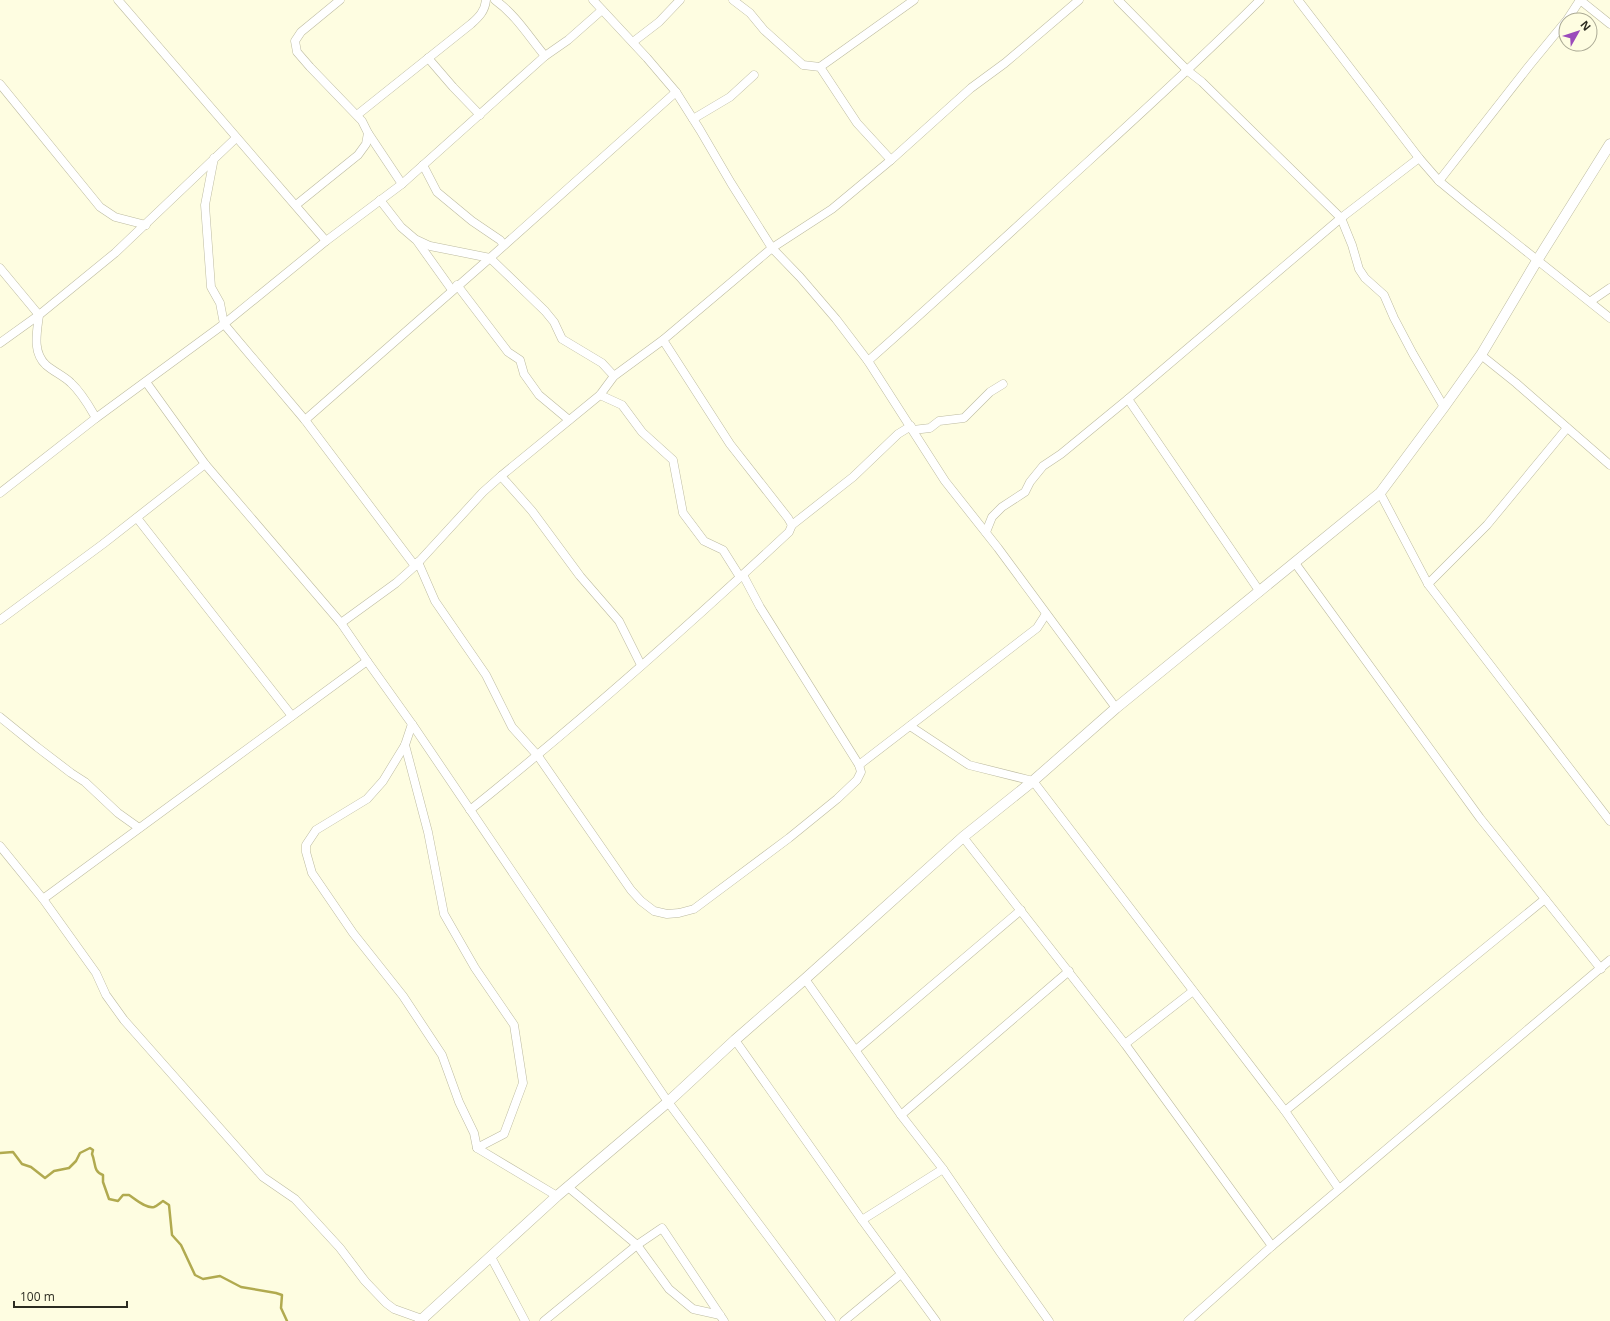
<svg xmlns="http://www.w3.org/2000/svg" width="1610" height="1321" font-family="'Open Sans',sans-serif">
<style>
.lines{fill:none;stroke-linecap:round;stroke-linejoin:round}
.stream{stroke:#b1aa4f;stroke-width:2.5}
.minor-casing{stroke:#bdbba1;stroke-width:9}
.tertiary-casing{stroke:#bdbba1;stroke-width:11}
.minor{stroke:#fff;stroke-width:8}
.tertiary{stroke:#fff;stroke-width:10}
</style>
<rect width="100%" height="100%" fill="#fefde1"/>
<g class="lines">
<path class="stream" d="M0 1153 13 1152 22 1164 31 1167 45 1178 54 1171 69 1168 76 1161 80 1153 90 1148 93 1150 92 1154C96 1163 93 1172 103 1175V1182L109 1199 118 1201 123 1195H129C135 1199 146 1209 154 1207 157 1206 160 1203 163 1201L169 1205 172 1235 181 1245 195 1275 203 1279 220 1276 241 1287 276 1293 282 1295 281 1308 287 1321"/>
<g class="minor-casing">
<g id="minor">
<polyline points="118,0 326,241"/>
<path d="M495 0C516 15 529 37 545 56"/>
<polyline points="593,0 647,58 676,92 700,130 731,183 772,248 800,277 836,319 868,361 945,481 998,548 1116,708"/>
<polyline points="733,0 750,13 764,30 803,65 820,67 857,123 891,160"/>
<polyline points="1118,0 1188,71 1202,82 1341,218 1352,245 1359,269 1365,278 1384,295 1394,318 1413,354 1444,407"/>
<polyline points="1298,0 1419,158 1439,181 1468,205 1610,318"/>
<polyline points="1580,0 1610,24"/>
<polyline points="1567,20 1580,0"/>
<polyline points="633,42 659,22 680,0"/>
<polyline points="428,58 453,87 480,115"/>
<polyline points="820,67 914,0"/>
<polyline points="0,84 100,207 115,217 146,225"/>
<path d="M357 115 471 24C479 17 485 11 486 0"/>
<polyline points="693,119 730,97 754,75"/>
<polyline points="368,133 402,184"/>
<polyline points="214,158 205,205 211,287 220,303 224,324 305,420 415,566"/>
<polyline points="423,165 437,192 472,221 500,240 504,245"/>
<polyline points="1439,181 1529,66 1566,21"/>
<polyline points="380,200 401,227 415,239 430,246 490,258 545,311 554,322 562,339 602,363 614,376"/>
<polyline points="296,205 358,155 366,144 368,133 362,121 310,67 297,52 295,41 301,32 340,0"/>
<polyline points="417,241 452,290"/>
<path d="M0 268 39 315C37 332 32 352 46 365 54 372 64 376 71 383 82 393 89 406 96 418"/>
<polyline points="457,285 508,352 520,360 524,374 539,395 569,420"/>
<polyline points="1591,301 1610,288"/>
<polyline points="663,340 730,444 788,518 792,525"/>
<polyline points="0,343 39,315 115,253 236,138"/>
<polyline points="1481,355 1516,383 1610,465"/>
<path d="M868 361C928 308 987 254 1046 200 1118 134 1191 69 1260 0"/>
<polyline points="146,382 205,464 341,623 367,661 412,724 668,1102 831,1321"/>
<polyline points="600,395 622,405 642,432 673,460 683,513 704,541 723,550 740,577"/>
<polyline points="1128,399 1260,592"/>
<polyline points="305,420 490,258 676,92"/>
<polyline points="913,430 930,428 939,421 964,418 990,392 1003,384"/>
<polyline points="501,476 532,511 580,576 619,621 641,665"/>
<polyline points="0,493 96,418 224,324 326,241 402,184 545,56 568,40 602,10"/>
<polyline points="1380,493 1428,584 1610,821"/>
<polyline points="137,518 292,716"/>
<polyline points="986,532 992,517 1002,507 1025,492 1030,482 1043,466 1061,454 1128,399 1341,218 1419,158"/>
<polyline points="418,562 435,601 486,675 512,727 538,756 631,890 641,901 654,911 667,914 679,913 694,909 789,838 837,799 857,780 861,772 859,765 760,607 743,575"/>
<polyline points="1295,563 1480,818 1601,969"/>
<polyline points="1428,584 1487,525 1567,428"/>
<polyline points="0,620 103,544 205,464"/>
<polyline points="341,623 396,583 415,566 483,492 501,476 600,395 614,376 663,340 772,248 832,209 891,160 971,88 1005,63 1079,0"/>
<polyline points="0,717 37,747 71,773 85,782 118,813 139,828"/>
<polyline points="412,724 405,745 383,781 367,799 316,830 306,845 306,852 312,873 353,933 403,996 442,1055 459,1102 474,1133 477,1148 557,1196"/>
<polyline points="910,726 969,765 1033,781 1285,1111 1339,1189"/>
<polyline points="405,745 428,832 444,914 475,968 514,1025 523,1083 504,1134 477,1148"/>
<polyline points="859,765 1037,628 1046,614"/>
<path d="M470 810C580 722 686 628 789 532L792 525 853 477 898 434 911 426"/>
<polyline points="963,837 1125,1044 1272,1246"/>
<polyline points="0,846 43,899 367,661"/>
<polyline points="43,899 96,973 106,995 124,1020 263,1177 295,1199 340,1248 365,1281 386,1303 394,1309 422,1319 424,1321"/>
<polyline points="805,979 901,1115 943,1169 1000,1252 1049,1321"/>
<polyline points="735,1040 862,1220 936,1321"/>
<polyline points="1125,1044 1193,991"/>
<polyline points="856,1050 1021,910"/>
<polyline points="1285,1111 1545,899"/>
<polyline points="901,1115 1069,971"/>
<polyline points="568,1187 637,1245 662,1228 724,1321"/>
<polyline points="862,1220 943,1169"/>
<polyline points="491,1257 525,1321"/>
<polyline points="544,1321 637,1245 669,1289 693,1309 720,1315"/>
<polyline points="844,1321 901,1274"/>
<polyline points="1188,1321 1272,1246 1610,960"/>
</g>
</g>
<g class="tertiary-casing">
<polyline id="tertiary" points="420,1321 557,1196 668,1102 735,1040 805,979 963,837 1033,781 1116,708 1380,493 1444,407 1481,355 1538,259 1610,144"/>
</g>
<use href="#minor" class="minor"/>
<use href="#tertiary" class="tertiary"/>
</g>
<g transform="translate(1578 32) rotate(51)"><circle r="19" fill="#fefde1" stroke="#aaa994"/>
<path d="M0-3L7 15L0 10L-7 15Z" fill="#9b4bbb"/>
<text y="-6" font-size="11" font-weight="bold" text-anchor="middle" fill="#2c2c21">N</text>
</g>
<path d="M14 1301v6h113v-6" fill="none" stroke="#2c2c21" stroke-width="2"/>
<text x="20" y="1301" font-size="12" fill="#2c2c21" stroke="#fefde1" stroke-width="3" paint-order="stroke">100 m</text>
</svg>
